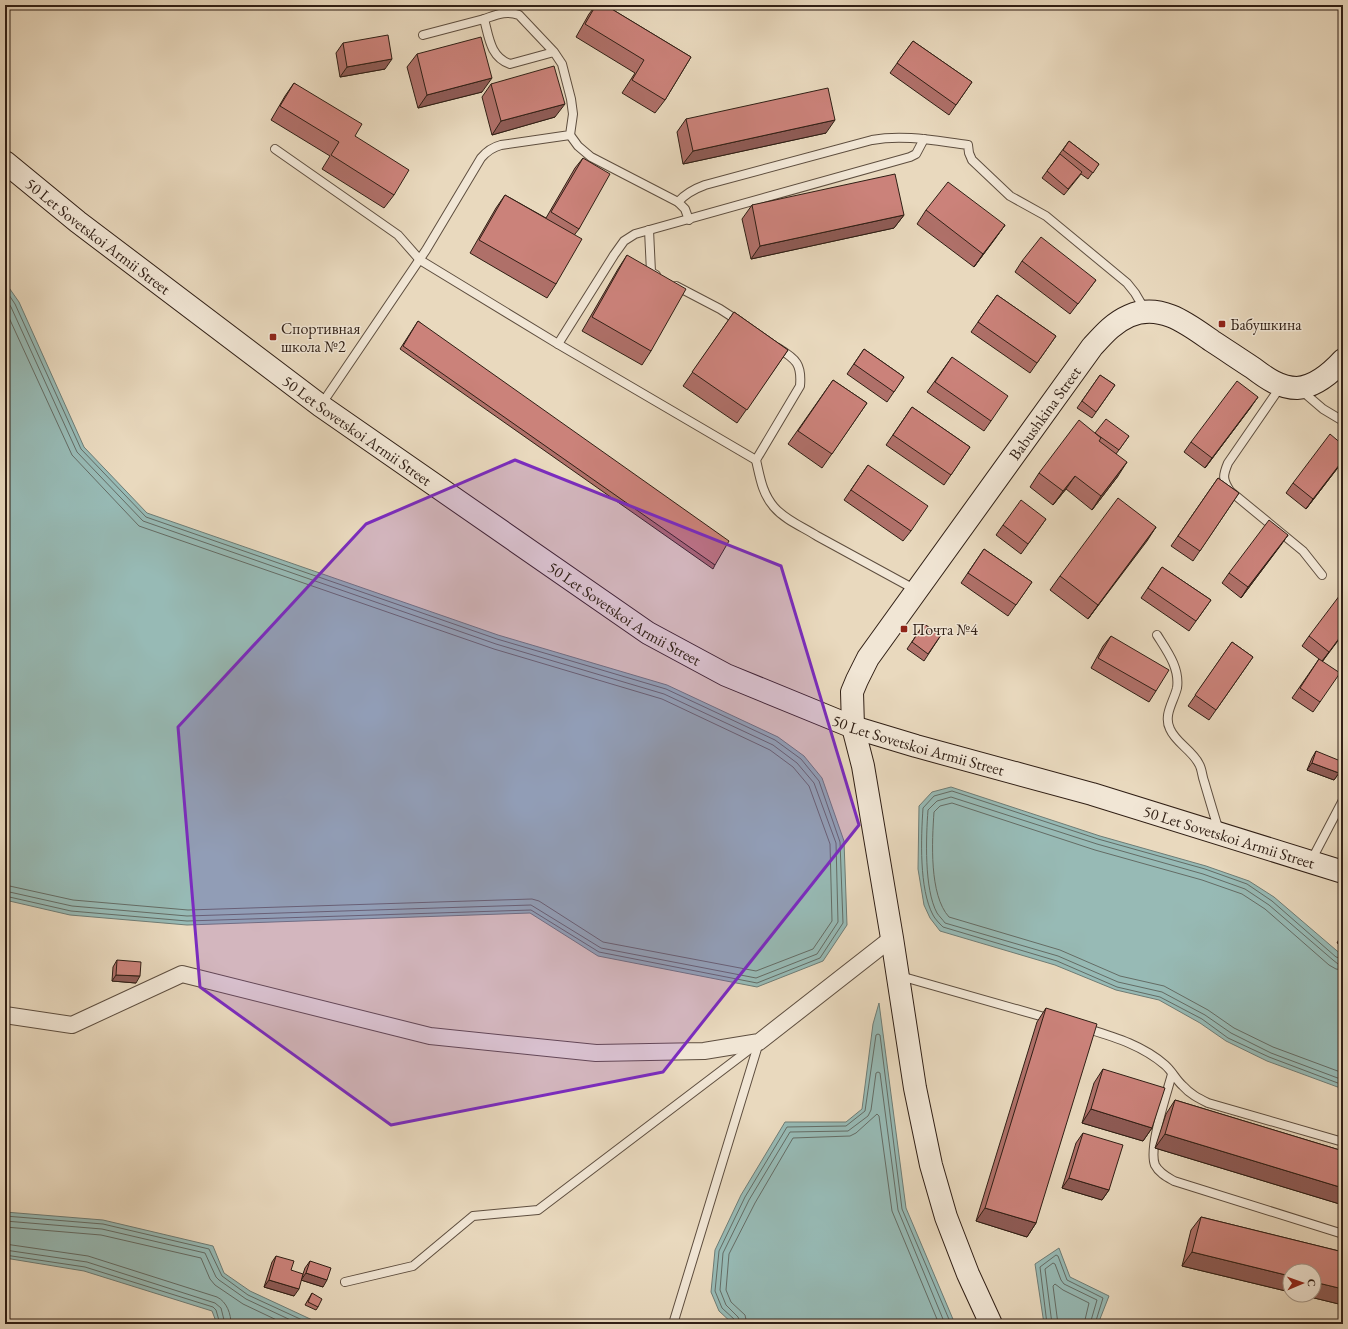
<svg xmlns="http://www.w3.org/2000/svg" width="1348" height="1329" font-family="'EB Garamond',serif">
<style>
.water{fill:#97bab5;stroke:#6e7c75}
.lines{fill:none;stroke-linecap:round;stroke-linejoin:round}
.shore{stroke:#646c65;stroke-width:1}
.lane-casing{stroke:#5e4e3f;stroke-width:10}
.street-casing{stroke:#5e4e3f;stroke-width:18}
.secondary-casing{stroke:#301f15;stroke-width:24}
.lane{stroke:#f1e6d5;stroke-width:8}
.street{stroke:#f1e6d5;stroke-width:16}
.secondary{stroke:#f1e6d5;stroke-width:22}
.wall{fill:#af7069;stroke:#301f15}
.shaded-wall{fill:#8e5b55;stroke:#301f15}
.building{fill:#cb827a;stroke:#301f15}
.marked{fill:#7b2cbf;fill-opacity:0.2;stroke:#7b2cbf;stroke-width:3;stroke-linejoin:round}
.poi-dot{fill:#8f2418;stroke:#f1e6d5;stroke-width:1.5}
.labels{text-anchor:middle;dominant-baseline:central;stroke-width:3;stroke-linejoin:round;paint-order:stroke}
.street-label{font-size:16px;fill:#301f15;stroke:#f1e6d5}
.poi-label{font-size:16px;fill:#301f15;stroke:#f1e6d5;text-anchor:start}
</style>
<rect width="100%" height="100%" fill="#e9d9be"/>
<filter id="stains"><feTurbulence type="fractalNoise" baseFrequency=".005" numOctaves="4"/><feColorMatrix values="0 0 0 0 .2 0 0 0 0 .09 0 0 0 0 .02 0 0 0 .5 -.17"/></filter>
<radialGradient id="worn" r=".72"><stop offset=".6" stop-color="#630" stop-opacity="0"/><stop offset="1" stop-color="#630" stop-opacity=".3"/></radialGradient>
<g class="water">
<polygon points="5,282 19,302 84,447 147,513 498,635 667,685 778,737 804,756 822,778 844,841 847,925 823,961 757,987 598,956 530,913 187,925 70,915 5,900"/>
<polygon points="951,787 1100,836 1206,866 1249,881 1274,897 1343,956 1343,1089 1267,1061 1226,1041 1200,1023 1159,1000 1116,990 1055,965 940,931 930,918 924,905 918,869 919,806 932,792"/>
<polygon points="879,1003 906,1208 955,1324 733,1324 719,1311 711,1292 715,1250 741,1195 785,1122 846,1122 862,1109 873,1024"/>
<polygon points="5,1212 103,1220 213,1246 224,1273 250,1291 321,1324 217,1324 212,1311 84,1271 5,1258"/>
<polygon points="1059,1248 1070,1277 1109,1296 1098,1324 1044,1324 1035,1264"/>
</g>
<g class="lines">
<g class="shore">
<polyline points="5,289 15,304 81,449 146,517 497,639 666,689 775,740 801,759 819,781 840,842 843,923 820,958 757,983 599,952 531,910 187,921 71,911 5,896"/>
<polyline points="5,298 11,307 77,452 143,521 496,644 664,694 773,745 797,763 814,783 836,843 838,922 817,954 756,978 601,948 531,905 187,916 72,906 5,891"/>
<polyline points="5,309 72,455 139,526 494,649 662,699 770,750 793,767 809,786 830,844 832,921 813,949 756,971 603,942 539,901 532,899 188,910 73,900 5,885"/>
<path d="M1343 959 1336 957 1272 901 1247 884 1205 869 1098 839 952 791 934 796 923 808C921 838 919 889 933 915 935 919 939 923 943 927L1057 961 1117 987 1160 997 1202 1019 1228 1038 1269 1057 1343 1085"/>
<path d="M1343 964H1338L1333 960 1269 905 1245 889 1203 874 1097 844 951 797 937 801 928 810C926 837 924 889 937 913 939 916 943 920 945 923L1058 956 1118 982 1162 992 1205 1015 1231 1033 1271 1053 1343 1080"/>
<path d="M1343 970 1336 969 1329 965 1265 909 1242 894 1202 880 1095 850 952 803 940 806 934 812C932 841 929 895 949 917L1060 950 1120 976 1164 986 1208 1010 1234 1028 1273 1047 1343 1073"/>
<polyline points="5,1216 103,1224 209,1249 222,1276 248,1295 311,1324"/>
<polyline points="5,1221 102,1229 205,1253 216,1277 219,1280 246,1299 299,1324"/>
<polyline points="5,1227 101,1235 201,1258 210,1279 215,1285 243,1304 285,1324"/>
<path d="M5 1244 88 1256 217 1297C227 1302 231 1314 231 1324"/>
<polyline points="5,1250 87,1262 215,1303 221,1308 225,1324"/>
<polyline points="5,1255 85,1267 213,1307 216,1310 220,1324"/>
<polyline points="736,1324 735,1320 722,1308 715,1291 719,1251 745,1197 787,1127 846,1126 865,1111 876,1035 878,1034 880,1035 902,1209 951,1324"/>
<polyline points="741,1324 738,1317 726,1305 720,1290 723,1253 749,1200 790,1132 848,1131 868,1116 871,1110 876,1073 878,1072 880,1073 898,1210 945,1324"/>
<polyline points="747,1324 745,1315 731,1302 726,1290 729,1254 755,1203 793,1138 850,1136 856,1133 877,1114 879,1116 892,1211 939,1324"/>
<polyline points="1047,1324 1040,1267 1056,1255 1058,1256 1067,1280 1103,1298 1095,1324"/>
<polyline points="1052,1324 1045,1269 1053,1263 1055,1264 1061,1280 1064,1284 1097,1300 1090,1324"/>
<polyline points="1058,1324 1053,1286 1055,1284 1063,1290 1089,1303 1084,1324"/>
</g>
<g class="lane-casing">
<g id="lane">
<polyline points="423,35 484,19"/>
<polyline points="570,135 578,146 591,157 678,202"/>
<polyline points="275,149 398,235 420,260 558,344 756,460"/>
<path d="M689 220 685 209 678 202C686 193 694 189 705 185L872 140C904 134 936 141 968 145L969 153 972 160 1010 196 1046 216 1127 283 1135 293 1145 310"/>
<polyline points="649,230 651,272 656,275"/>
<polyline points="676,286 720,309 740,322"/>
<polyline points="558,344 614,255 624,241 635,234 910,157 916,154 924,139"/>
<path d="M778 348C796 359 802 364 800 386L756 460C760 477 762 493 774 507 785 520 803 527 817 536 850 554 883 572 916 590"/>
<path d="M1281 386 1228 463C1223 475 1222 479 1230 491L1303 551 1322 575"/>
<polyline points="1302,391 1323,409 1343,421"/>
<path d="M321 405 426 250 481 158C487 151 493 147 501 145L570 135 573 114 571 99 562 64 554 52 519 15C506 10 496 15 484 19 489 37 490 57 510 64L554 52"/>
<path d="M1157 635C1167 651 1180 668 1177 688 1174 701 1163 715 1170 729 1176 743 1192 750 1199 764 1202 769 1202 776 1204 781 1209 798 1214 815 1219 831"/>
<polyline points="1311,861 1343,800"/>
<polyline points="900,976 1051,1019"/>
<path d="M1085 1028C1114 1037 1142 1045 1165 1065 1172 1071 1176 1080 1183 1086 1190 1094 1198 1098 1208 1103L1343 1142"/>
<path d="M1172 1074C1167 1093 1148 1148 1155 1165 1159 1173 1167 1177 1174 1181L1343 1234"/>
<polyline points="345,1282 413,1266 473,1216 538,1210 754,1046"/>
<polyline points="673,1324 759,1042"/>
</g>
</g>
<g class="street-casing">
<polyline id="street" points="5,1015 72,1025 182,974 430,1036 596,1053 704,1051 759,1042 892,938"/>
</g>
<g class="secondary-casing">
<g id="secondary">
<path id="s1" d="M5 162 78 222 321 406 648 633 726 675 853 727 916 746 1092 794 1343 872"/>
<path id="s2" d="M991 1324 968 1274 946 1217 931 1165 915 1088 892 938 863 766 853 727 852 692 857 680 868 658 1092 347C1103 335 1113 323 1129 316 1160 302 1188 324 1212 341 1226 350 1239 359 1253 368 1266 378 1280 388 1297 388 1315 387 1331 373 1343 360"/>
</g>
</g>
<use href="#lane" class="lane"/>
<use href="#street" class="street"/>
<use href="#secondary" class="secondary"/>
</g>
<g class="wall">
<polygon points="596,5 605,5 691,57 665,100 655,113 622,93 635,73 576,37 589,14"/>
<polygon points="913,41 972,82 949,115 890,73"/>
<polygon points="343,43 385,69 340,77 336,53"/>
<polygon points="417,54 482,92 418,108 407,67"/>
<polygon points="294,83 355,136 394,195 384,208 322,169 330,156 271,120 285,96"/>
<polygon points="491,84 555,117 492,135 482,97"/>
<polygon points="686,119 826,133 683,164 677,132"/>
<polygon points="1069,141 1099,164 1088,179 1081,174 1064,195 1042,178"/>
<polygon points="583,158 579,229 575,234 556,284 547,298 470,253 496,208 505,195 546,218 575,168"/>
<polygon points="752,205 904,215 894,228 751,259 742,219"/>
<polygon points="926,210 1005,225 974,267 917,224"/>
<polygon points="627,255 651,351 642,365 582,331 618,269"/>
<polygon points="1022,261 1096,280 1070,314 1015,272"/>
<polygon points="997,295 1056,336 1030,373 971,332"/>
<polygon points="734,312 788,350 737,423 683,386"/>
<polygon points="418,321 715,565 713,569 400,349"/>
<polygon points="864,349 904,377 887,402 847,374"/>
<polygon points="952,357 991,421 984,431 927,392"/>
<polygon points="1100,375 1115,385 1092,418 1077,408"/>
<polygon points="833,380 867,403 822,468 788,444"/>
<polygon points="912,407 970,447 944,485 886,445"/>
<polygon points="1251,407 1205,468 1184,452 1191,442"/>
<polygon points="1095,433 1129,436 1116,454 1118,476 1092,510 1066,489 1053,505 1030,487 1039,473"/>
<polygon points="1343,461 1306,509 1286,493 1293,483"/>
<polygon points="868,465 911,531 903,541 844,500"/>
<polygon points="1218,478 1239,493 1193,561 1171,546"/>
<polygon points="1046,519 1021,554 996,535 1003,525"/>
<polygon points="1156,527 1088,619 1050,590 1060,576"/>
<polygon points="1288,535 1241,598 1222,583 1229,573"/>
<polygon points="984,549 1032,582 1008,616 961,583"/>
<polygon points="1162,567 1211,600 1189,631 1141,598"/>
<polygon points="924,624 941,635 924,661 907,649"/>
<polygon points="1343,634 1322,661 1320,702 1313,712 1292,698 1319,659 1302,646 1309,636"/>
<polygon points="1111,636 1156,691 1149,702 1091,668 1103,646"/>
<polygon points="1232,642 1253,657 1209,720 1188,706"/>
<polygon points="1316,751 1339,773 1334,780 1307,770 1312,758"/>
<polygon points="1343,932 1343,946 1337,943"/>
<polygon points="117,960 136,983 112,981 113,967"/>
<polygon points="1046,1008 1036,1223 1027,1237 976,1221 1037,1022"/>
<polygon points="1103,1069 1152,1128 1143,1141 1082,1123 1094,1083"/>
<polygon points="1175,1100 1343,1151 1343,1205 1155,1148 1166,1114"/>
<polygon points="1083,1133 1109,1190 1102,1200 1062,1188 1076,1143"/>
<polygon points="1201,1217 1343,1252 1343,1305 1302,1295 1314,1295 1314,1271 1290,1271 1290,1292 1182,1266 1191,1230"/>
<polygon points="276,1256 291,1270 294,1296 264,1287 272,1262"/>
<polygon points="310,1261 323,1287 301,1280 305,1268"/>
<polygon points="312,1293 318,1307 316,1310 305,1305"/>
</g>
<g class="shaded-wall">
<polygon points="392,59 385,69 340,77 347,67"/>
<polygon points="492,78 482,92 418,108 427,95"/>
<polygon points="565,104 555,117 492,135 501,121"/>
<polygon points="835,120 826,133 683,164 693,151"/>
<polygon points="904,215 894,228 751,259 760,246"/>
<polygon points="1005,225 995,239 974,267 983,254"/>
<polygon points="1258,397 1251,407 1205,468 1212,458"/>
<polygon points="1343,460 1343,461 1306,509 1313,499"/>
<polygon points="1127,462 1118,476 1092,510 1101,496"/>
<polygon points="1075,476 1066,489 1053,505 1063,491"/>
<polygon points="1156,527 1147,541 1088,619 1098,605"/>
<polygon points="1288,535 1281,545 1241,598 1248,587"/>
<polygon points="1343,633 1343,634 1322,662 1329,652"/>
<polygon points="1312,763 1339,773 1334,780 1307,770"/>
<polygon points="116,975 140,976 136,983 112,981"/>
<polygon points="1091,1109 1152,1128 1143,1141 1082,1123"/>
<polygon points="1165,1134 1343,1188 1343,1205 1155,1148"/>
<polygon points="1069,1178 1109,1190 1102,1200 1062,1188"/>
<polygon points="985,1208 1036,1223 1027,1237 976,1221"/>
<polygon points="1192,1252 1290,1276 1290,1292 1182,1266"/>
<polygon points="306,1273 327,1280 323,1287 301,1280"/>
<polygon points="269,1280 299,1289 294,1296 264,1287"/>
<polygon points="1314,1282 1343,1289 1343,1305 1302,1295 1314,1295"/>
</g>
<g class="building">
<polygon points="596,5 605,5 691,57 665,100 632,80 644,60 585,24"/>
<polygon points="388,35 392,59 347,67 343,43"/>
<polygon points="481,37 492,78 427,95 417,54"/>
<polygon points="913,41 972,82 956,105 897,63"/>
<polygon points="554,66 565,104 501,121 491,84"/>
<polygon points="294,83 362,124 355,136 409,170 394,195 331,155 339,142 280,106"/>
<polygon points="828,88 835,120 693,151 686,119"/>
<polygon points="1069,141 1099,164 1093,173 1063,150"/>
<polygon points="1060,154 1082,172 1068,189 1047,171"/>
<polygon points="583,158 610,174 579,229 551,212"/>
<polygon points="895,174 904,215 760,246 752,205"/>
<polygon points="948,182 1005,225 983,254 926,210"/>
<polygon points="505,195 582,239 556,284 479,240"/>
<polygon points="1041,237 1096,280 1078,304 1022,261"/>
<polygon points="627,255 686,289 651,351 592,317"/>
<polygon points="997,295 1056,336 1037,363 978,322"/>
<polygon points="734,312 788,350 747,410 692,372"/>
<polygon points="418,321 729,541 715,565 403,346"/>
<polygon points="864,349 904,377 894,392 854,364"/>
<polygon points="952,357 1008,396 991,421 935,382"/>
<polygon points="1100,375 1115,385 1096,412 1082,401"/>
<polygon points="833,380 867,403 832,454 798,431"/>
<polygon points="1237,381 1258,397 1212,458 1191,442"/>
<polygon points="912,407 970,447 951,475 893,435"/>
<polygon points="1106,419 1129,436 1119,450 1095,433"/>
<polygon points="1079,420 1101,438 1099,441 1127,462 1101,496 1075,476 1063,491 1039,473"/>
<polygon points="1330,434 1343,445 1343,460 1313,499 1293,483"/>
<polygon points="868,465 928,506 911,531 851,490"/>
<polygon points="1218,478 1239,493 1200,551 1178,536"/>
<polygon points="1118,498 1156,527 1098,605 1060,576"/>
<polygon points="1021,500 1046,519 1028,544 1003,525"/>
<polygon points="1269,520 1288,535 1248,587 1229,573"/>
<polygon points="984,549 1032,582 1016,605 968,573"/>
<polygon points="1162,567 1211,600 1196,621 1148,588"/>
<polygon points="1343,591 1343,633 1329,652 1309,636"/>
<polygon points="924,624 941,635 928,654 912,642"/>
<polygon points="1111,636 1169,670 1156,691 1098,658"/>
<polygon points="1232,642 1253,657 1216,710 1195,695"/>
<polygon points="1319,659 1340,673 1320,702 1300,688"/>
<polygon points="1316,751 1343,762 1339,773 1312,763"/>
<polygon points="117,960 141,962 140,976 116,975"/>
<polygon points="1046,1008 1097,1024 1036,1223 985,1208"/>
<polygon points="1103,1069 1165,1088 1152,1128 1091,1109"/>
<polygon points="1175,1100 1343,1151 1343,1188 1165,1134"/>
<polygon points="1083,1133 1123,1145 1109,1190 1069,1178"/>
<polygon points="1201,1217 1343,1252 1343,1289 1314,1282 1314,1271 1290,1271 1290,1276 1192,1252"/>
<polygon points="276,1256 294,1261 291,1270 303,1274 299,1289 269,1280"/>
<polygon points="310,1261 331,1268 327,1280 306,1273"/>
<polygon points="312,1293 322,1299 318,1307 308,1302"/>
</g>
<path class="marked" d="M515 460 781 566 859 825 663 1072 391 1125 200 987 178 727 366 524Z"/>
<g class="poi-dot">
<rect x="1218" y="320" width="8" height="8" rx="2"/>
<rect x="269" y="333" width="8" height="8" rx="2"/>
<rect x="900" y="625" width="8" height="8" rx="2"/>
</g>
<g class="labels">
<g class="street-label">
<text stroke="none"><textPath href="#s1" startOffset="119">50 Let Sovetskoi Armii Street</textPath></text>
<text stroke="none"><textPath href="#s2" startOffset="990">Babushkina Street</textPath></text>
<text stroke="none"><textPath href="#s1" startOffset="443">50 Let Sovetskoi Armii Street</textPath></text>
<text stroke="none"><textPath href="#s1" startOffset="767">50 Let Sovetskoi Armii Street</textPath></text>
<text stroke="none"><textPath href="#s1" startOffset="1091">50 Let Sovetskoi Armii Street</textPath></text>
<text stroke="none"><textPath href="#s1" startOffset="1415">50 Let Sovetskoi Armii Street</textPath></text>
</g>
<g class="poi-label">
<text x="1230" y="324">Бабушкина</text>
<text x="281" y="328">Спортивная<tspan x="281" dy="18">школа №2</tspan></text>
<text x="912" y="629">Почта №4</text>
</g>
</g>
<rect width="1348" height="1329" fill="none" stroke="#e9d9be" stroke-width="20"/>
<rect x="6" y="6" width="1336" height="1317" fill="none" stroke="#301f15" stroke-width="2"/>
<rect x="10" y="10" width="1328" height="1309" fill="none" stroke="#301f15"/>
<g transform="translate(1302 1283) rotate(88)"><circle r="19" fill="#f1e6d5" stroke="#a49688"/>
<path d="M0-3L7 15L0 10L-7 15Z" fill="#8f2418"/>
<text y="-6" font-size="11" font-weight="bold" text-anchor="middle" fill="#301f15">С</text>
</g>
<rect width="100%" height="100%" filter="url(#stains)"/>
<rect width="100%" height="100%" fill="url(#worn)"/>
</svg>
